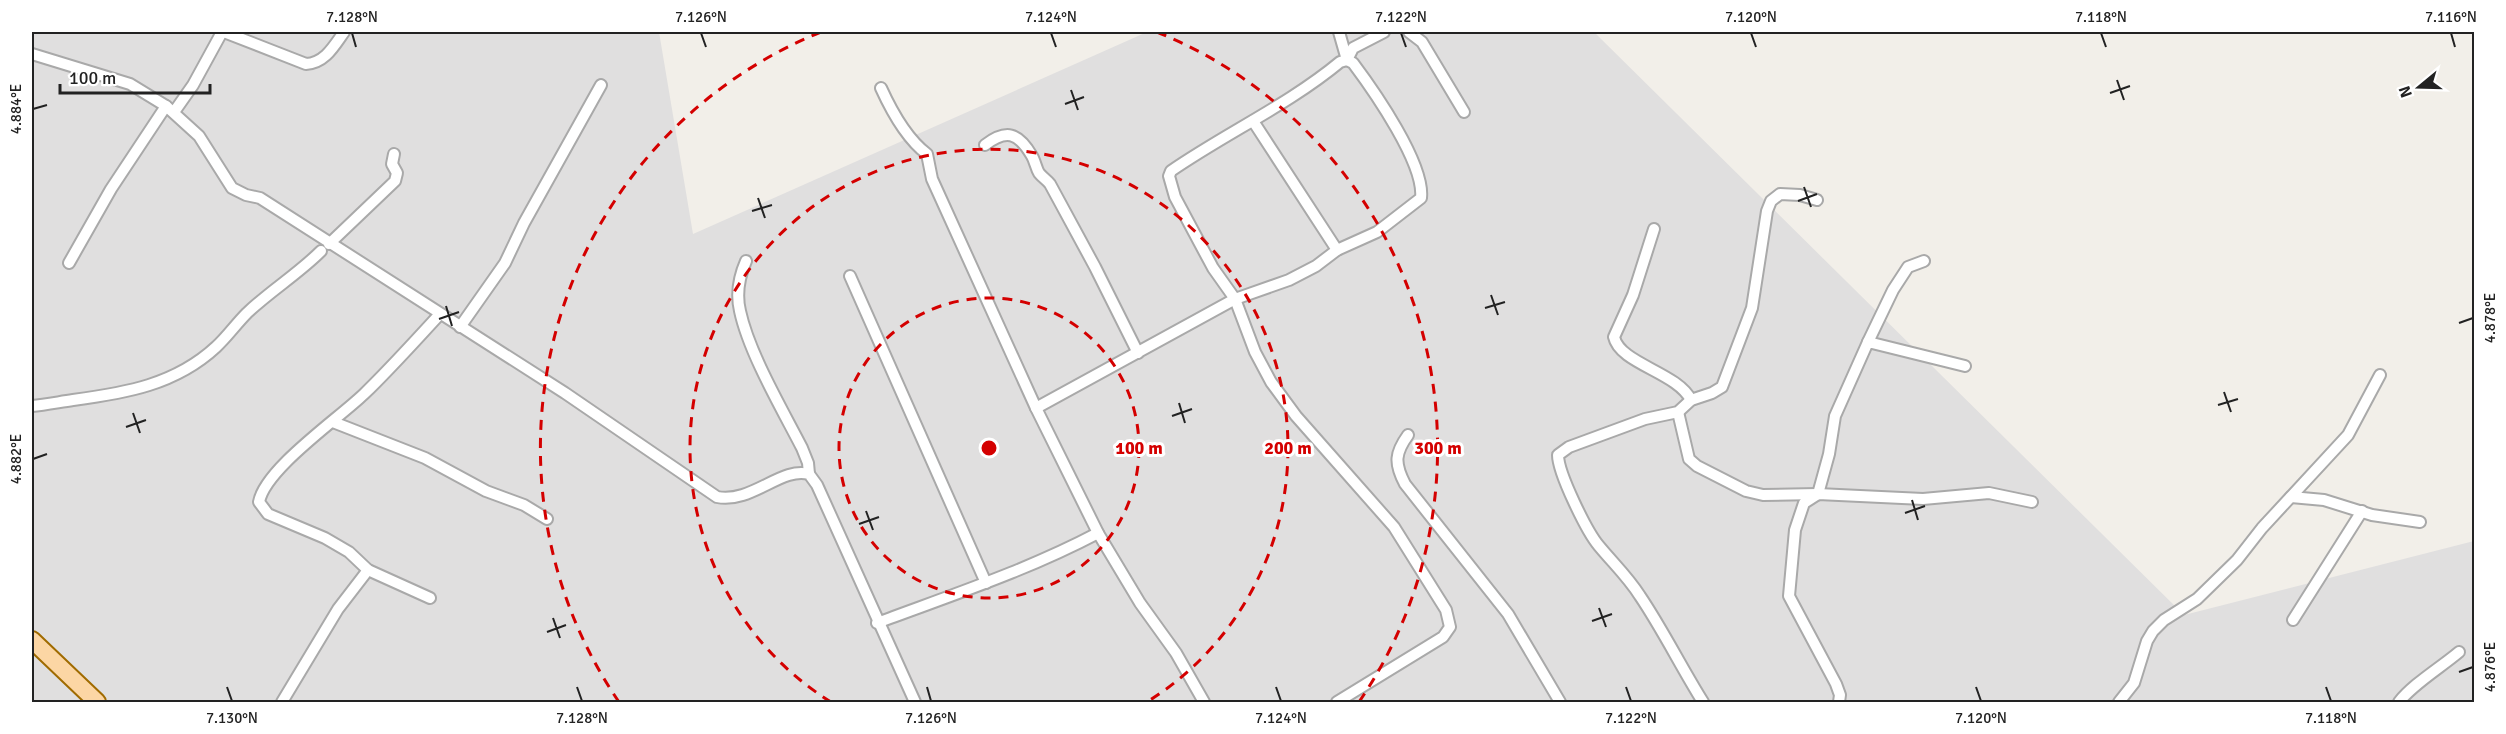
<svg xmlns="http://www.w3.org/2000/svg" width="2506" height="734" font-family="Signika,sans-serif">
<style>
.residential{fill:#e0dfdf}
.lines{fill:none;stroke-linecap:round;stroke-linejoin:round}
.street-casing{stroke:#a9a9a9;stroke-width:14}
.primary-casing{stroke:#a06b00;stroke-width:20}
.street{stroke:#fff;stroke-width:10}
.primary{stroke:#fcd6a4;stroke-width:16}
.ticks{fill:none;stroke:#222;stroke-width:2}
.ring{fill:none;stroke:#d40000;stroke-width:3;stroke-dasharray:10 8}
.centre{fill:#d40000;stroke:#fff;stroke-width:3}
.ring-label{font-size:18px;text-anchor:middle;font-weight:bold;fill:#d40000;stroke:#fff;stroke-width:6;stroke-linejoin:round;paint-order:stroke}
.neatline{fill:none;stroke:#222;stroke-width:2}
.ticks-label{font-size:15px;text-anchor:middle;fill:#222}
</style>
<rect width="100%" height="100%" fill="#f2efe9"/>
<polygon class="residential" points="32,32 659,32 693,234 1147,32 1594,32 2184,615 2474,541 2474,702 32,702"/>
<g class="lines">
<g class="street-casing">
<g id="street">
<path d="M224 32 306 64C325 63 334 46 344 32"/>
<polyline points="1409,32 1422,42 1464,112"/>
<path d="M32 54 130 84 166 106 199 136 232 188 246 195 260 198 565 393 717 497C751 504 782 466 809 474L817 485 915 702"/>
<path d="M881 88C891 110 907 139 927 154L932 179 1036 408 1098 533 1140 603 1176 653 1204 702"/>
<polyline points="174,112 193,85 222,32"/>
<polyline points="1253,121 1337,250"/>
<path d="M985 145C1006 129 1018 132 1032 156 1035 161 1036 168 1039 173 1042 177 1047 180 1050 184L1095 267 1138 353"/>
<path d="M1654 229 1633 295 1614 337C1620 364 1677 372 1691 400"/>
<polyline points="329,244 395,181 397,173 392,164 394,154"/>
<path d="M746 261C739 277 736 294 740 311 749 353 782 409 802 448L808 463 809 474"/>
<polyline points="69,263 111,189 166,106"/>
<polyline points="850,276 986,583"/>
<polyline points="460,327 505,263 524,223 601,85"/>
<polyline points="1868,342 1893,290 1908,267 1924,261"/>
<path d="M32 406C45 405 59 402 73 400 125 393 175 385 216 347 227 337 236 324 247 313 270 291 298 274 321 251"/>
<path d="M1036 408 1235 299 1289 280 1316 266 1337 250 1377 232 1421 198C1425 164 1374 91 1353 63L1347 60 1339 32"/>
<polyline points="1678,412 1689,459 1697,466 1746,491 1763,495 1818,494 1923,499 1989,493 2032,502"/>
<polyline points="333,422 425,458 486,491 524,505 547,519"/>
<path d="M1408 435C1395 453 1394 463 1405 484L1508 614 1560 702"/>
<polyline points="2291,497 2324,500 2372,515 2420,522"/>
<path d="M430 598 368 570 349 552 325 538 268 514 259 502C265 469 338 419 364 394 390 369 415 341 440 314"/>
<polyline points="2293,620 2362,511"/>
<path d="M877 623C952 595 1028 570 1098 533"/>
<polyline points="282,702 338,609 368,570"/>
<path d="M1337 702 1443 637 1450 627 1446 610 1394 527 1296 416 1271 382 1255 352 1235 299 1213 268 1175 197 1169 176 1171 171C1226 133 1288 105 1340 62L1347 60 1353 48 1384 32"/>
<path d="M1703 702C1681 667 1663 630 1640 596 1628 577 1613 563 1599 546 1587 532 1558 473 1558 455L1569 447 1645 419 1678 412 1691 400 1712 393 1722 387 1752 308 1767 211 1771 201 1780 194 1800 195 1817 200"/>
<polyline points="1839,702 1840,695 1836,684 1789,596 1795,530 1804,503 1818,494 1829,454 1835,416 1868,342 1965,366"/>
<polyline points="2119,702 2134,683 2147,641 2153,631 2164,620 2197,599 2237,560 2262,528 2348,435 2380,375"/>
<path d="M2399 702C2413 684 2440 668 2459 652"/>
</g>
</g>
<g class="primary-casing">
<polyline id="primary" points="32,640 97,702"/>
</g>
<use href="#street" class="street"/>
<use href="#primary" class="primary"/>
</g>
<path class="ticks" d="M352 33 356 47M701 33 706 47M1051 33 1056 47M1401 33 1406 47M1751 33 1756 47M2101 33 2106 47M2451 33 2455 47M2117 80 2124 100M1071 90 1078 110M2110 93 2130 86M1065 104 1084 97M33 109 47 105M1804 187 1811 207M758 198 765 218M1798 201 1817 194M752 211 772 205M1491 295 1498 315M446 306 452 326M1485 308 1505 302M439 319 459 312M2459 323 2473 318M2224 392 2231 412M1179 403 1185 423M2218 405 2238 399M133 413 140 433M1172 416 1192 409M126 427 146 420M33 459 47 454M1912 500 1918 520M866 511 873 530M1905 513 1925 506M859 524 879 517M1599 608 1606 627M553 618 560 638M1592 621 1612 614M547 632 566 625M2459 672 2473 667M227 687 232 701M577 687 582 701M927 687 931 701M1276 687 1281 701M1626 687 1631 701M1976 687 1981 701M2326 687 2331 701"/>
<g class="ring">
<circle cx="989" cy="448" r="150"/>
<path d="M831 702A299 299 0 1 1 1147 702"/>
<path d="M619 702A449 449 0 0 1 821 32M1157 32A449 449 0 0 1 1359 702"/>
</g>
<circle cx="989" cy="448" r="9" class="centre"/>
<g class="ring-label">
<text x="1139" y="454">100 m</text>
<text x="1288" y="454">200 m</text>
<text x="1438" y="454">300 m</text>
</g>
<rect width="2506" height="734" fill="none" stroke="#ffffff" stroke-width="66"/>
<g transform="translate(2419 87) rotate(251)" stroke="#ffffff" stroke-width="4.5" paint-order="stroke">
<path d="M0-4.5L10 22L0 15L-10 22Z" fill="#222222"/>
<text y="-9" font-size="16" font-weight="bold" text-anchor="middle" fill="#222222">N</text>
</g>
<path d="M60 84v9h150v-9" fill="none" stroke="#222222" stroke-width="3"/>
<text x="69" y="84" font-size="18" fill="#222222" stroke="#ffffff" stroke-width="4.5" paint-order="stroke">100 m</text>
<rect x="33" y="33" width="2440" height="668" class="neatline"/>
<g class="ticks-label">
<text x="352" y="22">7.128°N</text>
<text x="701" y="22">7.126°N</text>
<text x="1051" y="22">7.124°N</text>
<text x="1401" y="22">7.122°N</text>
<text x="1751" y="22">7.120°N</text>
<text x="2101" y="22">7.118°N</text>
<text x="2451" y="22">7.116°N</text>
<text transform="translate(16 109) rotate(-90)" y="5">4.884°E</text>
<text transform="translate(2490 318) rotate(-90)" y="5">4.878°E</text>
<text transform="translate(16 459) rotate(-90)" y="5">4.882°E</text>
<text transform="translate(2490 667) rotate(-90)" y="5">4.876°E</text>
<text x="232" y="723">7.130°N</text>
<text x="582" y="723">7.128°N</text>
<text x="931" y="723">7.126°N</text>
<text x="1281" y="723">7.124°N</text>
<text x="1631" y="723">7.122°N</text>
<text x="1981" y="723">7.120°N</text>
<text x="2331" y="723">7.118°N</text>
</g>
</svg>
